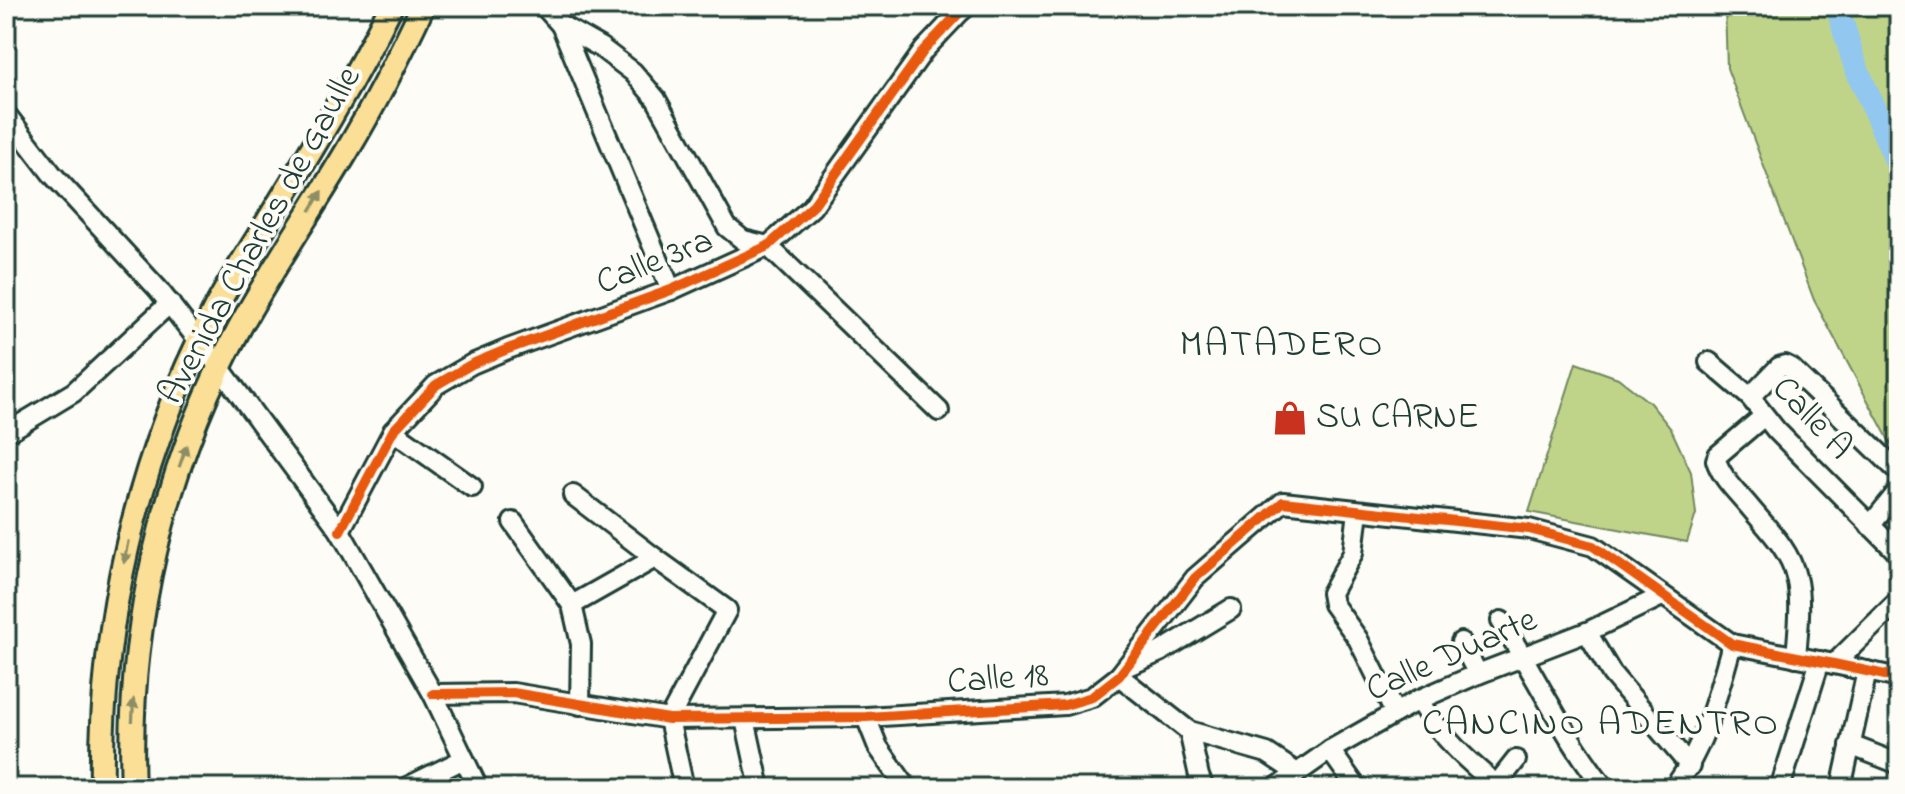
<svg xmlns="http://www.w3.org/2000/svg" width="1905" height="794" font-family="'Indie Flower',sans-serif">
<style>
.green{fill:#c0d489;stroke:#70885e;stroke-width:2}
.lines{fill:none;stroke-linecap:round;stroke-linejoin:round}
.river{stroke:#92c7f0;stroke-width:24}
.minor-casing{stroke:#1f3d34;stroke-width:24}
.major-casing{stroke:#1f3d34;stroke-width:28}
.minor{stroke:#fdfcf7;stroke-width:18}
.major{stroke:#fbdf96;stroke-width:22}
.cycleway-casing{stroke:#fdfcf7;stroke-width:15}
.cycleway{stroke:#e8590c;stroke-width:10}
.oneway{fill:#8d8e65}
.labels{text-anchor:middle;dominant-baseline:central;stroke-width:8;stroke-linejoin:round;paint-order:stroke}
.street-label{font-size:36px;fill:#1f3d34;stroke:#fdfcf7}
.poi-label{font-size:36px;fill:#1f3d34;stroke:#fdfcf7;text-anchor:start}
.neighbourhood-label{font-size:38px;letter-spacing:2px;fill:#1f3d34;stroke:#fdfcf7}
</style>
<rect width="100%" height="100%" fill="#fdfcf7"/>
<filter id="ink" filterUnits="userSpaceOnUse"><feTurbulence type="fractalNoise" baseFrequency=".0125" numOctaves="2"/><feDisplacementMap in="SourceGraphic" scale="16" xChannelSelector="R" yChannelSelector="G"/><feConvolveMatrix kernelMatrix="1 2 1 2 8 2 1 2 1" color-interpolation-filters="sRGB"/></filter>
<g filter="url(#ink)">
<g class="green">
<polygon points="1725,6 1899,6 1899,459 1814,300 1727,68"/>
<polygon points="1576,363 1618,378 1650,403 1671,429 1691,472 1696,514 1687,542 1529,512"/>
</g>
<g class="lines">
<polyline class="river" points="1837,6 1855,65 1899,167"/>
<g class="minor-casing">
<g id="minor">
<polyline points="544,6 561,25 600,47 633,72 656,99 727,227 743,240 768,246 939,411"/>
<polyline points="561,25 671,290"/>
<polyline points="6,114 52,174 158,289 220,368 340,531 433,694 478,788"/>
<polyline points="1709,362 1750,397 1776,430 1899,554"/>
<polyline points="1750,397 1779,367 1785,365 1791,368 1899,472"/>
<path d="M1764 416 1718 455 1716 460C1721 477 1737 492 1748 505 1765 526 1790 549 1796 577 1802 601 1798 632 1796 657"/>
<polyline points="393,431 472,487"/>
<polyline points="6,433 74,392 170,303"/>
<polyline points="573,495 655,558 727,610 669,719 684,788"/>
<polyline points="1358,511 1353,553 1331,593 1333,604 1358,639 1395,713"/>
<polyline points="513,522 572,605 581,644 580,705"/>
<polyline points="1870,526 1899,490"/>
<polyline points="340,531 393,431 436,385 472,364 508,349 671,290 768,246 812,207 924,50 959,13 967,6"/>
<polyline points="572,605 655,558"/>
<path d="M1501 621C1535 674 1565 739 1605 788"/>
<polyline points="1587,632 1612,674 1690,766"/>
<polyline points="1461,642 1478,674"/>
<polyline points="1834,664 1899,600"/>
<polyline points="1130,665 1160,652 1231,609"/>
<polyline points="1119,676 1189,731 1267,753 1291,769 1293,788"/>
<polyline points="433,694 513,693 669,719 866,717 1065,705 1092,697 1119,676 1195,578 1283,502 1529,529 1593,546 1732,644 1834,664 1899,678"/>
<path d="M1418 700C1442 737 1466 761 1501 788"/>
<polyline points="866,717 878,747 907,788"/>
<polyline points="745,719 760,788"/>
<polyline points="1189,731 1199,776 1204,788"/>
<polyline points="1850,745 1894,762"/>
<polyline points="1330,750 1357,788"/>
<polyline points="405,788 464,759"/>
<polyline points="1276,788 1330,750 1418,700 1478,674 1587,632 1662,596"/>
<polyline points="1494,788 1516,760"/>
<path d="M1674 788C1706 744 1717 696 1732 644"/>
<polyline points="1780,788 1820,661"/>
<polyline points="1841,788 1867,671"/>
</g>
</g>
<g class="major-casing">
<g id="major">
<path d="M102 788C99 625 137 460 212 315 228 283 249 252 268 221 311 151 354 81 391 6"/>
<path d="M133 788C126 629 164 467 240 327 273 267 312 210 347 151 375 104 400 55 423 6"/>
</g>
</g>
<use href="#minor" class="minor"/>
<use href="#major" class="major"/>
<g class="cycleway-casing">
<g id="cycleway">
<polyline points="340,531 393,431 436,385 472,364 508,349 671,290 768,246 812,207 924,50 959,13 967,6"/>
<polyline points="433,694 513,693 669,719 866,717 1065,705 1092,697 1119,676 1195,578 1283,502 1529,529 1593,546 1732,644 1834,664 1899,678"/>
</g>
</g>
<use href="#cycleway" class="cycleway"/>
</g>
<defs><path id="oneway-solid" d="M-6-.8H1V-3.2L6.5 0L1 3.2V.8H-6Z" transform="scale(2)"/></defs>
<g class="oneway">
<use href="#oneway-solid" transform="translate(316 201) rotate(-59)"/>
<use href="#oneway-solid" transform="translate(183 456) rotate(-71)"/>
<use href="#oneway-solid" transform="translate(126 552) rotate(101)"/>
<use href="#oneway-solid" transform="translate(133 710) rotate(-87)"/>
</g>
</g>
<defs>
<g id="shop-bare" transform="scale(2.76)"><path d="M-5-2.5h2.3a2.7 3.5 0 0 1 5.4 0H5L5.5 6h-11ZM-1.5-2.5h3a1.5 2.3 0 0 0-3 0Z" fill="#c8321e" stroke="#fdfcf7" stroke-width="2.5" paint-order="stroke"/></g>
</defs>
<g fill-rule="evenodd">
<use href="#shop-bare" x="1290" y="418"/>
</g>
<g class="labels">
<g class="street-label">
<text transform="translate(261 236) rotate(-61)">Avenida Charles de Gaulle</text>
<text transform="translate(655 263) rotate(-22)">Calle 3ra</text>
<text transform="translate(1811 419) rotate(47)">Calle A</text>
<text transform="translate(1452 656) rotate(-24)">Calle Duarte</text>
<text transform="translate(998 680) rotate(-4)">Calle 18</text>
</g>
<g class="poi-label">
<text x="1316" y="418">SU CARNE</text>
</g>
<g class="neighbourhood-label">
<text x="1282" y="346">MATADERO</text>
<text x="1601" y="725">CANCINO ADENTRO</text>
</g>
</g>
<rect width="1905" height="794" fill="none" stroke="#fdfcf7" stroke-width="32"/>
<rect x="16" y="16" width="1873" height="762" fill="none" stroke="#1f3d34" stroke-width="3" filter="url(#ink)"/>
</svg>
